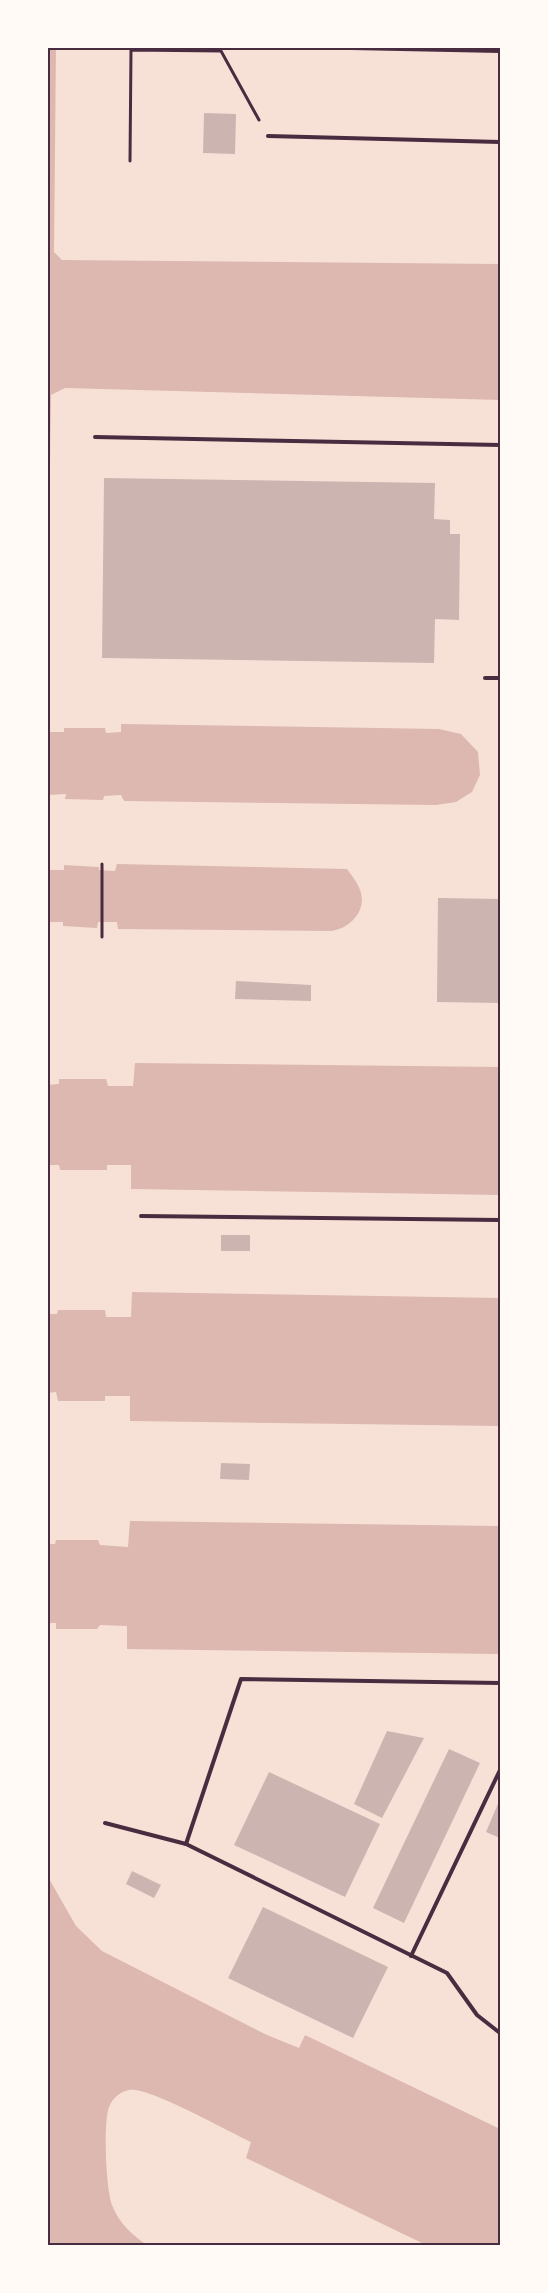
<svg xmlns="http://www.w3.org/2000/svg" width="548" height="2293" font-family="'Source Sans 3',sans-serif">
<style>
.water{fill:#dcb8b0}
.building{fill:#ccb4b1}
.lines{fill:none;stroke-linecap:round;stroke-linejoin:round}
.path{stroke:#4a2c40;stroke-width:3}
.service{stroke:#4a2c40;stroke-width:4}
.neatline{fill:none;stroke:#4a2c40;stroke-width:2}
</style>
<rect width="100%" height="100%" fill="#f7e1d7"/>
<g class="water">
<polygon points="48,48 56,48 54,252 62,260 500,264 500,400 65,388 51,395 48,602"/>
<polygon points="121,724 439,729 461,734 478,752 480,775 472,792 456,802 436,805 124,801 121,795 104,796 103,800 65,799 66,794 48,795 48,732 64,732 64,728 105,728 106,733 121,732"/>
<path d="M117 864 347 869C352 876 359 884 361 893 366 912 349 929 331 931L118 929 117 922H98L97 928 63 926V922H48V870H64V865L99 867V870L115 871Z"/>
<polygon points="135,1063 500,1067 500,1195 131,1189 131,1165 107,1165 107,1170 60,1170 59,1165 48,1165 48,1085 59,1084 59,1079 106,1079 108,1086 133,1086"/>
<polygon points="132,1292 500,1298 500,1426 130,1421 130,1396 105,1396 105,1401 58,1401 56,1392 48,1393 48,1314 57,1314 58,1310 105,1310 106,1317 131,1317"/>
<polygon points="130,1521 500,1526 500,1654 127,1649 127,1626 100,1625 97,1629 56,1629 56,1623 48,1623 48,1544 55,1544 56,1540 98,1540 100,1545 128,1547"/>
<path d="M48 1877 76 1926 102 1951 267 2035 299 2048 305 2035 500 2129V2245H426L246 2158 251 2142C229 2132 148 2086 129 2090 119 2092 113 2098 109 2107 103 2123 106 2189 112 2205 119 2223 132 2235 147 2245H48Z"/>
</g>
<g class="building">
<polygon points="204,113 236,114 235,154 203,153"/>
<polygon points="104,478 435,483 434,519 450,520 450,534 460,534 459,620 435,619 434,663 102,658"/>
<polygon points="438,898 500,899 500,1003 437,1002"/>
<polygon points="236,981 311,985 311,1001 235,999"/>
<rect x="221" y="1235" width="29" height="16"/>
<polygon points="221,1463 250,1464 249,1480 220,1479"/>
<polygon points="387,1731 424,1738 382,1818 354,1804"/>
<polygon points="449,1749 480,1763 404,1923 373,1908"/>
<polygon points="269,1772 380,1824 345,1897 234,1845"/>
<polygon points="500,1799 500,1838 486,1832"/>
<polygon points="132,1871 161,1885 154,1898 126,1884"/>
<polygon points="263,1907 388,1967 353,2038 228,1978"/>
</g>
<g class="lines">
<g class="path">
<polyline points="130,161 131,50 221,51 259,120"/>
<polyline points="102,937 102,864"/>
</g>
<g class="service">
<polyline points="351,48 500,51"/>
<polyline points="268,136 500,142"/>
<polyline points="95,437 500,445"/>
<polyline points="485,678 500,678"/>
<polyline points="141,1216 500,1220"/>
<polyline points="105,1823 186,1844 447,1973 477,2015 500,2033"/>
<polyline points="186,1844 241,1679 500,1683"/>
<polyline points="411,1956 500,1770"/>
</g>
</g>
<rect width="548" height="2293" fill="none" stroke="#fffaf5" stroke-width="98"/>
<rect x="49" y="49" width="450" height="2195" class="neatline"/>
</svg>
